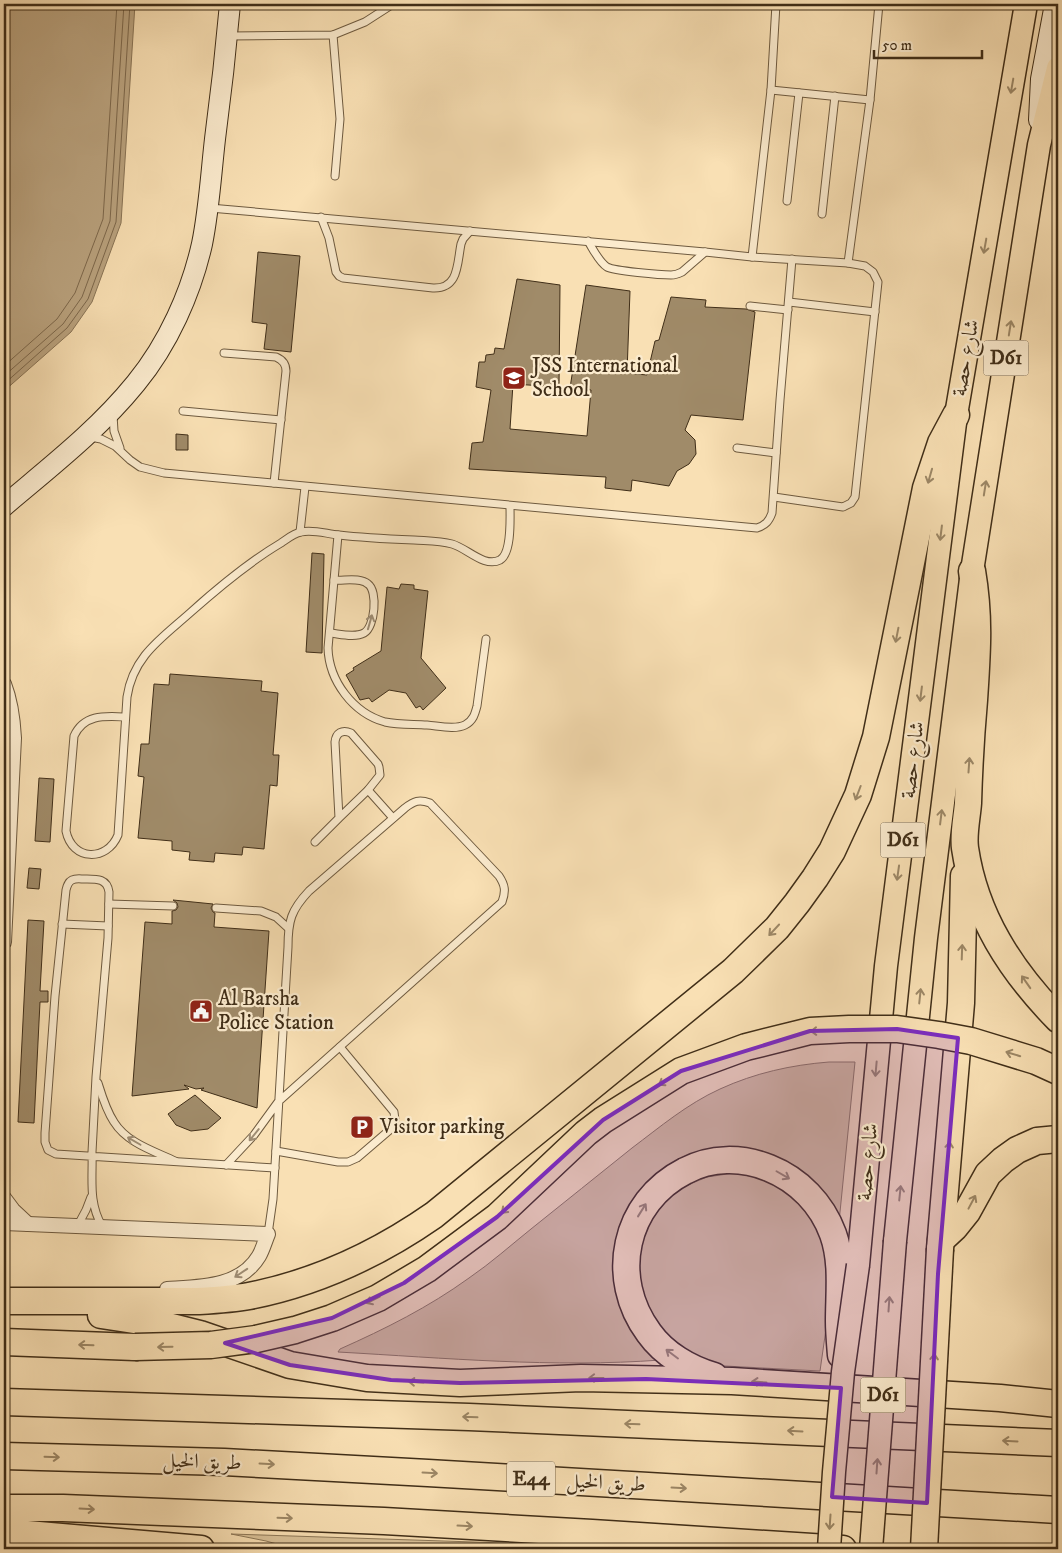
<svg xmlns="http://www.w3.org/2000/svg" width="1062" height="1553" font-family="'IM FELL DW Pica',Amiri,serif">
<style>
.green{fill:#dac299;stroke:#8d7858}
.water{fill:#baa37f;stroke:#897456}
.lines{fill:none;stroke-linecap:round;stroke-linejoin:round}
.shore{stroke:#7d684c;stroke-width:1}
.building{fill:#a08b69;stroke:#402e18}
.lane-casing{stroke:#6e5a3f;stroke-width:9}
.street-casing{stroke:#6e5a3f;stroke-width:16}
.secondary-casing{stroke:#402e18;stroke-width:22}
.primary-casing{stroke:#402e18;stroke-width:25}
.highway-casing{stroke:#402e18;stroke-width:29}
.lane{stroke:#fbebce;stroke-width:7}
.street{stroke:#fbebce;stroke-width:14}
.secondary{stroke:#fbebce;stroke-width:20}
.primary{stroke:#f9e0b4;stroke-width:22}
.highway{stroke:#f9e0b4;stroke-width:26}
.primary-bridge-casing{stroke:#402e18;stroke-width:25;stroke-linecap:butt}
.highway-bridge-casing{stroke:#402e18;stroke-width:29;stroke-linecap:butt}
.primary-bridge{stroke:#f9e0b4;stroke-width:22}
.highway-bridge{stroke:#f9e0b4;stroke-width:26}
.oneway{stroke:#9c8766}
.oneway2{stroke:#9e8c73}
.marked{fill:#7b2cbf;fill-opacity:0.2;stroke:#7b2cbf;stroke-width:4;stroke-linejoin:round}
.labels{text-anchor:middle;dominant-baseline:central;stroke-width:4.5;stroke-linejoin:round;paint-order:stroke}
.shield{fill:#fbebce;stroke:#78674f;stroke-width:1}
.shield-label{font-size:20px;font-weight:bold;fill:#402e18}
.street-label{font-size:21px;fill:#402e18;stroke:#fbebce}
.poi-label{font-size:21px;fill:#402e18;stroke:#fbebce;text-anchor:start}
</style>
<rect width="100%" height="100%" fill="#f9e0b4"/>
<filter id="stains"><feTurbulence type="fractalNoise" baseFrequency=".004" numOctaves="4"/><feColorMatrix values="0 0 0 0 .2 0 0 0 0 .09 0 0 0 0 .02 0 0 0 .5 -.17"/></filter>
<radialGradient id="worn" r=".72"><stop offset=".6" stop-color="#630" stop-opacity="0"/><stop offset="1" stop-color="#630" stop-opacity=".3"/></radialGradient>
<g class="green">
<path d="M829 1062H855L839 1222 742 1150 621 1225 661 1360C553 1368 445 1358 338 1352L340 1349C385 1329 429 1307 469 1278 491 1263 511 1245 531 1229 565 1202 598 1175 632 1148 660 1127 687 1104 720 1089 755 1073 791 1065 829 1062Z"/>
<polygon points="734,1173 760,1178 784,1189 804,1206 825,1242 830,1301 820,1371 725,1366 699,1360 656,1328 636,1278 641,1238 654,1214 672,1194 683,1187 707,1177"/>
<polygon points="231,1534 656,1548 295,1549 266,1541"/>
</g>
<polygon class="water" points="4,4 135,4 121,223 92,302 71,332 4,391"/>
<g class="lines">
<g class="shore">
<polyline points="4,366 57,319 75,293 103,219 117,4"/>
<polyline points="4,376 63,324 82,297 110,221 124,4"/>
<polyline points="4,384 67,328 88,299 116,222 130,4"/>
</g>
</g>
<g class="building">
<polygon points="258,252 300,256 291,352 264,349 267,324 252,322"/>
<polygon points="517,279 560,285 559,387 513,384 510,429 587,436 591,390 570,388 586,285 630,291 627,373 647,375 655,341 659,340 671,297 706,300 705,307 746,309 755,312 743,420 691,415 685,430 695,440 696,454 689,464 677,471 669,486 632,480 631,491 605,488 606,477 469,469 472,443 483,442 491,390 476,387 479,362 485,362 486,355 494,354 495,348 504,349"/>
<polygon points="176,434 188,435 188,450 176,450"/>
<polygon points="312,553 324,554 322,653 306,652"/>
<polygon points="401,584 414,585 414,589 428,591 421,658 446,688 423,710 420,706 416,708 406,693 389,690 372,702 369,698 360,700 346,675 354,670 353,668 381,651 387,587 399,589"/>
<polygon points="170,674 262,681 261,691 278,693 273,755 279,755 277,786 270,785 264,849 243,847 242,855 215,853 214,862 189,860 190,852 172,850 172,841 138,838 144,777 138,776 141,744 149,744 154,684 169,685"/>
<polygon points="39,778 54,779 50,842 35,841"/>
<polygon points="29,868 41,869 39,889 27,888"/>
<polygon points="173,900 213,904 211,908 213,912 215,913 214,927 269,931 257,1108 201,1090 204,1088 196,1089 184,1085 189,1089 132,1096 145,922 172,924 172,911 176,910 178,907 177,903"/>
<polygon points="28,920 44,921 40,991 48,991 48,1002 40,1002 34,1123 18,1122"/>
<polygon points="195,1095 221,1118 208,1129 191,1131 176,1125 168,1114"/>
</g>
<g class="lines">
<g class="lane-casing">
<g id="lane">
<polyline points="333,35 340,119 335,176"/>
<polyline points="228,36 333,35 365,22 393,4"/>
<polyline points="771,90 870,100"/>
<polyline points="787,201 799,93"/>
<polyline points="210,208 705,252 752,257 848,263 865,266 873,272 878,282 855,497 851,503 843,507 774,497"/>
<polyline points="822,214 835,96"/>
<path d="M321 217 329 238 336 272 339 276 343 278 433 288C459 289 457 264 461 244L463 239 470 231"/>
<path d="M588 241C593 249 599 262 607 267 614 271 661 275 671 275 675 275 678 274 682 272L705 252"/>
<polyline points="752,257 771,90 776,4"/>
<polyline points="848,263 870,100 879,4"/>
<polyline points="789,302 875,312"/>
<polyline points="750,306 788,310"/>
<path d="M224 353 276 357C283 360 286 364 286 371L274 483"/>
<polyline points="183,411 281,420"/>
<polyline points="113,415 114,431 120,448"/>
<path d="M90 437 101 439 115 446 130 460 140 467 164 473 757 528C766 525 769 521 772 513L780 400 792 259"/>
<polyline points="737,448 776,453"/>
<polyline points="300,532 305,487"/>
<path d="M338 535 328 648C329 681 353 713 385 722 399 725 414 724 427 725 439 726 455 730 465 725 473 721 475 714 477 706L486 639"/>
<path d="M330 633C340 634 355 638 364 633 375 627 378 591 368 584 360 577 344 581 334 580"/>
<path d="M125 717C105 716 84 714 74 736L66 831C72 861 107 862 118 835L127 697C133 656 162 638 191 612 219 587 249 562 281 543 287 539 294 533 301 532 313 529 327 534 339 535 364 538 389 539 414 540 427 541 440 541 452 544 467 548 484 568 500 560 512 553 510 518 510 506"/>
<polyline points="368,790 393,818"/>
<path d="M315 842 339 818 335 742C336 733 342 729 351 733L378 764 379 767 380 775 368 790 339 818"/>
<polyline points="109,904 173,906"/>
<polyline points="216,908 261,911 276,917 288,928"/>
<polyline points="62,924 108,926"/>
<path d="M98 1083C102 1096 106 1110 114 1122 127 1143 154 1151 175 1161"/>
<polyline points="276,1151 338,1162 348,1162 357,1158 392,1128 395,1120 394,1112 340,1047"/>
<path d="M226 1165 254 1135 278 1102 502 902C506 891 505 885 499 876L430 803C419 799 414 801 405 808L309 891C291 910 288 921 288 947L273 1199 268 1234"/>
<polyline points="78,1225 86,1210 91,1197"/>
<path d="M102 1226C88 1202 93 1178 92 1152L96 1077 108 938 109 892C107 878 96 879 84 879 81 879 76 878 72 880 68 882 67 886 66 890L55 996 45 1133V1142L48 1150 56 1154 275 1168"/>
</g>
</g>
<g class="street-casing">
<g id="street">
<path d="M4 684C11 702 13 719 14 738L4 942"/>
<polyline points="4,1198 13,1210 28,1224"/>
<path d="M4 1223 268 1234C265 1241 263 1249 259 1256 240 1288 199 1287 167 1289"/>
</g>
</g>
<g class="secondary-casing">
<g id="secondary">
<polyline points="1039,120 1041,79 1055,4"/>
<path d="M4 506C50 467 98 430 136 383 168 344 191 293 202 244 209 210 211 174 215 139 221 94 226 49 230 4"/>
</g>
</g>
<g class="primary-casing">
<g id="primary">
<polyline points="895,1241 926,938 972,571 1039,145 1058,68"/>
<polyline points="858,1265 886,966 956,415 1026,4"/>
</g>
</g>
<g class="highway-casing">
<g id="highway">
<path d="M972 571C980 618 977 654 974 700 971 734 969 768 968 803 967 817 963 834 965 848 975 916 1011 971 1058 1019"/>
<polyline points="941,1240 955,1227 967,1212 988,1174 1003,1160 1017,1150 1037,1141 1058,1139"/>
<polyline points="940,1249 961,1003 964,876"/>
<path d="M4 1301H199C216 1300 233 1299 249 1296 316 1283 378 1254 434 1215L733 971 777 928 797 903 815 878 832 851 858 795 876 737 926 488 941 443 956 415"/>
<polyline points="101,1315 160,1324 200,1334 290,1365 367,1378 460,1383 581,1378 732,1381 1000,1398 1058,1404"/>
<polyline points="4,1342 135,1347"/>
<path d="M714 1376C689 1369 664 1354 649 1333 608 1278 624 1202 685 1171 711 1157 742 1157 769 1168 799 1180 822 1204 833 1234 843 1262 839 1292 839 1321 839 1332 840 1343 841 1355"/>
<polyline points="4,1402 469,1417 1058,1443"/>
<polyline points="4,1456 224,1462 428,1473 1058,1510"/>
<polyline points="4,1508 63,1508 384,1521 592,1533 843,1549"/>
<polyline points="4,1532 201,1549"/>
</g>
</g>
<use href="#lane" class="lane"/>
<use href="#street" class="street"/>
<use href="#secondary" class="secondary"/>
<use href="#primary" class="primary"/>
<use href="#highway" class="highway"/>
<g class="primary-bridge-casing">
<g id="primary-bridge">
<polyline points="829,1549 834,1472 843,1372 858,1265"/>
<polyline points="871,1549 895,1241"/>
</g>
</g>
<g class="highway-bridge-casing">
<g id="highway-bridge">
<polyline points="135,1347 211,1345 256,1339 295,1330 332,1318 378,1298 427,1269 497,1217 586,1133 603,1120 681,1071 746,1047 810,1031 849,1029 897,1029 939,1035 971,1041 1036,1061 1058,1071"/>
<polyline points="924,1549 940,1249"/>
</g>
</g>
<use href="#primary-bridge" class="primary-bridge"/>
<use href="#highway-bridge" class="highway-bridge"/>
</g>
<defs><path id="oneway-shaft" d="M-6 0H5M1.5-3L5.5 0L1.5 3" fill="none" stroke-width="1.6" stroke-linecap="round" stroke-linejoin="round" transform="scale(1.25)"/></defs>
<g class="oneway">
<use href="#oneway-shaft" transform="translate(1012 86) rotate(100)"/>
<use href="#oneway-shaft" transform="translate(985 246) rotate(100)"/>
<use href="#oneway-shaft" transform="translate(1010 328) rotate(-81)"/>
<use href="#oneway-shaft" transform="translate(930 476) rotate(106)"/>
<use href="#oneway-shaft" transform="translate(985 488) rotate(-81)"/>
<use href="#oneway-shaft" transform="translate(941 533) rotate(97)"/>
<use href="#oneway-shaft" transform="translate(897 635) rotate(101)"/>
<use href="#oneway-shaft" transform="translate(921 694) rotate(97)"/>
<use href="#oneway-shaft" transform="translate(969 765) rotate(-86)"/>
<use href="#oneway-shaft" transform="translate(858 793) rotate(111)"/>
<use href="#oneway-shaft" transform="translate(941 817) rotate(-83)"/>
<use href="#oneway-shaft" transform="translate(898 873) rotate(98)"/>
<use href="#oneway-shaft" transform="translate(774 930) rotate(133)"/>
<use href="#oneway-shaft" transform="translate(962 952) rotate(-88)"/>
<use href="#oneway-shaft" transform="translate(1026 982) rotate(-125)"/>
<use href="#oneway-shaft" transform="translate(920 996) rotate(-84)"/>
<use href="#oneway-shaft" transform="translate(818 1031) rotate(178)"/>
<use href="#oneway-shaft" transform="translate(1013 1054) rotate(-163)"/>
<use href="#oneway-shaft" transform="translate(876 1069) rotate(95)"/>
<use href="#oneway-shaft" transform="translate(665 1081) rotate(148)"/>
<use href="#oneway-shaft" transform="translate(949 1149) rotate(-85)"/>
<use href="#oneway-shaft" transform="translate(783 1175) rotate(30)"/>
<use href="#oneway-shaft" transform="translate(900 1193) rotate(-84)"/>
<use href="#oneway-shaft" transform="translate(972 1202) rotate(-62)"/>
<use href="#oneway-shaft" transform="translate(507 1208) rotate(137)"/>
<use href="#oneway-shaft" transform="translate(642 1210) rotate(-58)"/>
<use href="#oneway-shaft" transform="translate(373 1300) rotate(154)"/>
<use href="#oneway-shaft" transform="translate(889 1304) rotate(-86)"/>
<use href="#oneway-shaft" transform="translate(86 1345) rotate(-178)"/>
<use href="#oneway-shaft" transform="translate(165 1347) rotate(179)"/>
<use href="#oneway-shaft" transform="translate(672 1354) rotate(-143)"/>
<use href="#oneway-shaft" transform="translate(934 1361) rotate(-87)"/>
<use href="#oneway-shaft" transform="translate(596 1378) rotate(-180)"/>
<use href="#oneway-shaft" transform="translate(416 1382) rotate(-177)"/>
<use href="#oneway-shaft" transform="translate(759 1382) rotate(-176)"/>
<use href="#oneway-shaft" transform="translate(470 1417) rotate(-178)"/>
<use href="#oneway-shaft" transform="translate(632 1424) rotate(-178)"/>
<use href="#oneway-shaft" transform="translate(795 1431) rotate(-177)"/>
<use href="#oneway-shaft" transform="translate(1010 1441) rotate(-177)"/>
<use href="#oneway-shaft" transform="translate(52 1457) rotate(2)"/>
<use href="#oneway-shaft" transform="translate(267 1464) rotate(3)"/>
<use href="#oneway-shaft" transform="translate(877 1466) rotate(-86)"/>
<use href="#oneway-shaft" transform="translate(430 1473) rotate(3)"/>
<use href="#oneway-shaft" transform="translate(679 1488) rotate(3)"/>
<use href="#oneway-shaft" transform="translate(87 1509) rotate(3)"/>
<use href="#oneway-shaft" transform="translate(285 1518) rotate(2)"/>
<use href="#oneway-shaft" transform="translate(830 1522) rotate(94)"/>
<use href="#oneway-shaft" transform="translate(465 1526) rotate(3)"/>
</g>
<g class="oneway2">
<use href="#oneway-shaft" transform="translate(370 622) rotate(-74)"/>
<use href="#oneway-shaft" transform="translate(254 1135) rotate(129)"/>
<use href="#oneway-shaft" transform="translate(134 1141) rotate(-150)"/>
<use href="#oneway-shaft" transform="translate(241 1273) rotate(146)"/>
</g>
<path class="marked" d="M897 1029 958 1038 938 1274 927 1503 832 1497 841 1388 646 1379 460 1383 391 1380 290 1365 225 1343 332 1318 404 1283 497 1217 603 1120 681 1071 810 1031Z"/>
<defs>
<g id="school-square" transform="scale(1.25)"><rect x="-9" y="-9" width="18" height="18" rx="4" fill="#8f2418" stroke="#fbebce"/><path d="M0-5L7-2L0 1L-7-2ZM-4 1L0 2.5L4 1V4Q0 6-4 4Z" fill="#fff"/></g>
<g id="civic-square" transform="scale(1.25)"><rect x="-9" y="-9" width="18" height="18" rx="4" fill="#8f2418" stroke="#fbebce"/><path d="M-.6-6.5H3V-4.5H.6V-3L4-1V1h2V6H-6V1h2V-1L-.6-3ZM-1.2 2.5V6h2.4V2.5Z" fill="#fff"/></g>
<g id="parking-square" transform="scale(1.25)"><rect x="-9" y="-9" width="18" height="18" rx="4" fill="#8f2418" stroke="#fbebce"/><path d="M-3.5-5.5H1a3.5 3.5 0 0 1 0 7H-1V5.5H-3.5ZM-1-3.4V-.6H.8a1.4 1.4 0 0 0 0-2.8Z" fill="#fff"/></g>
</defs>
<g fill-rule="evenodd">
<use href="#school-square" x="514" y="378"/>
<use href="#civic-square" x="201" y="1011"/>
<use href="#parking-square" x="362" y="1127"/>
</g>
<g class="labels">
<g class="shield">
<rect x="983.5" y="340.5" width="45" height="35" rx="4"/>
<rect x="880.5" y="822.5" width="45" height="35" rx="4"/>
<rect x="860.5" y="1377.5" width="45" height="35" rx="4"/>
<rect x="507" y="1461.5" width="48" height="35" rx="4"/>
</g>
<g class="shield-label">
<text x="1006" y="358">D61</text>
<text x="903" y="840">D61</text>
<text x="883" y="1395">D61</text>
<text x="531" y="1479">E44</text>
</g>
<g class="street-label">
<text transform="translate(966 358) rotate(-80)">شارع حصة</text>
<text transform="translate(913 760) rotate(-83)">شارع حصة</text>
<text transform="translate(868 1162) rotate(-85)">شارع حصة</text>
<text transform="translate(202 1462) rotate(2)">طريق الخيل</text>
<text transform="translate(606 1483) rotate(3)">طريق الخيل</text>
</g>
<g class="poi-label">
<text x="532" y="366">JSS International<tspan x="532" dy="24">School</tspan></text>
<text x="218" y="999">Al Barsha<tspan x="218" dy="24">Police Station</tspan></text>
<text x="380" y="1127">Visitor parking</text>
</g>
</g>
<rect width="1062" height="1553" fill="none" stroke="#f9e0b4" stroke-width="20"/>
<rect x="5" y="5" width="1052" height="1543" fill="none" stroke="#402e18" stroke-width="2.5"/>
<rect x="10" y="10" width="1042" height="1533" fill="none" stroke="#402e18"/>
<path d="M874 50v8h108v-8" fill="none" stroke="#402e18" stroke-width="2.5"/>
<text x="882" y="50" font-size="15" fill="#402e18" stroke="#fbebce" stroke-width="4" paint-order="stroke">50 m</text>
<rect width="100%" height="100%" filter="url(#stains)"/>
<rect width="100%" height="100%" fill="url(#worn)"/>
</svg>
